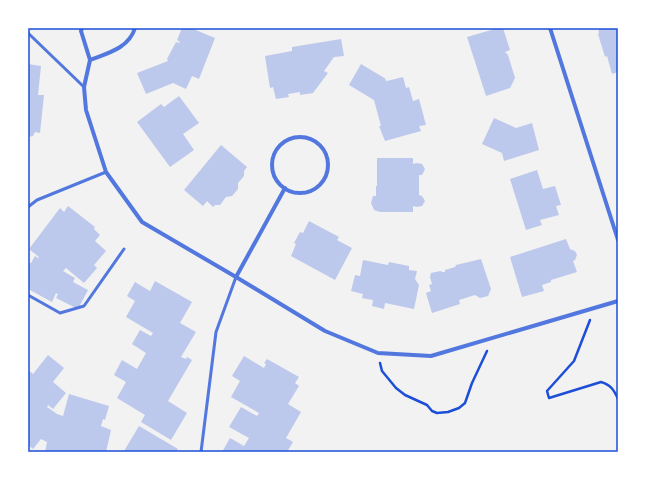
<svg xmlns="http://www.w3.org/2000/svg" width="646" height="480" font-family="Poppins,sans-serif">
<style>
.building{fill:#bdc9ec}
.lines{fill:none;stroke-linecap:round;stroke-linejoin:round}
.path{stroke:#1d4ed8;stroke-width:2.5}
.service{stroke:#5277de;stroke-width:3}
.minor{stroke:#5277de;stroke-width:4}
.neatline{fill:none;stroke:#1d4ed8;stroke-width:1.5}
</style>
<rect width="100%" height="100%" fill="#f2f2f2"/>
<g class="building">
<polygon points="182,28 191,28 215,38 199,79 192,76 186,89 173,83 146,94 137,73 168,61 167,59 176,42 179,43 180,42 177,40"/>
<polygon points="498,28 503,28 510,50 505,52 508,55 515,78 510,88 486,96 467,37"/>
<polygon points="598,28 618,28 618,72 612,74 607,56 605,57 598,34 599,33"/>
<polygon points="341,39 344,56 334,57 324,71 328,73 313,93 300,95 300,92 288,94 289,97 276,99 273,87 270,88 265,56 292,51 292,47"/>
<polygon points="28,64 41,66 38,95 44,95 40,133 35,132 33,136 28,137"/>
<polygon points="361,64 386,79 385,80 387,81 403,77 406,88 409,87 413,101 419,99 426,125 419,126 421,131 385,141 379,126 381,126 374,100 349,85"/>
<polygon points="179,96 199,123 183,134 194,150 170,167 137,122 161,104 164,107"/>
<polygon points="494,118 516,128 532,123 539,150 504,161 502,153 482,144"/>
<polygon points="221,145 247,167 244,171 244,176 238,183 238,189 232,196 226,197 220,205 215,205 213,207 207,201 203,206 184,190"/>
<polygon points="377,158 413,158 413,164 417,163 422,164 425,169 422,175 419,175 419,195 422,196 425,201 422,206 417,207 413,206 413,212 380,212 374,210 371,203 373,196 376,196 376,186 377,186"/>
<polygon points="537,170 543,189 555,186 561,205 556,206 559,215 540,220 542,225 526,230 510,179"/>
<polygon points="68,206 95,227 94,229 100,235 95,241 106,251 94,265 97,268 84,283 66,268 63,271 75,278 73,282 88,290 78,309 56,298 58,294 56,293 52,302 28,289 28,263 31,263 35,256 38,258 39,257 29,249 60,208 64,212"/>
<polygon points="309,221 339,237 337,240 352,248 335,280 291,256 296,244 294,243 300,232 303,233"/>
<polygon points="566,239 570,249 575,251 577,255 575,260 573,261 577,272 551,280 551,282 542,285 544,291 522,297 510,257"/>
<polygon points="481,259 491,289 488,296 480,298 475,295 459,300 460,304 432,313 426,293 431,291 429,285 432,284 430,277 431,273 440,271 443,272 445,272 445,270 455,267 456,265"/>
<polygon points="363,260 388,265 389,262 409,266 409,270 417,271 415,279 419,285 414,309 385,303 384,309 372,306 373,300 362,298 363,294 351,291 355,275 360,276"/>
<polygon points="155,281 192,302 180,323 196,332 181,357 186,359 187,357 192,360 168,401 187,413 171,440 141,422 145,415 117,398 126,382 114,375 122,360 137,369 146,353 132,344 140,330 151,336 153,333 126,317 135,301 127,296 135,282 150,291"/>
<polygon points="48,355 64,368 53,382 66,393 53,409 48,405 47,407 57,414 63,416 69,394 109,406 105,420 103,419 101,426 111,430 106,452 45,452 47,442 41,439 33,449 28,445 28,370 33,374"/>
<polygon points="244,356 264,368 266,364 264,363 267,359 299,377 295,383 299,386 288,404 301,412 286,438 293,442 287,452 222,452 230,438 244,446 249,438 229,427 241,407 257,416 259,413 231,397 240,381 232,376"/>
<polygon points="139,426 178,449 176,452 124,451"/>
</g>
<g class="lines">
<g class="path">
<path d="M590 320 574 361 547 391 549 398 601 382C611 385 614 390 618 399"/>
<polyline points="380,363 382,371 396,388 405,395 427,405 432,411 437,413 448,412 459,408 465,403 472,383 487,351"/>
</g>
<g class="service">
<polyline points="28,33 84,87"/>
<polyline points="28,207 37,200 106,172"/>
<polyline points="28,295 60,313 84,306 124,249"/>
<polyline points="201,452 216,332 236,277"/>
</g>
<g class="minor">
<polyline points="82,28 81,31 90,60 84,87 86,110 106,172 142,222 236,277 325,331 378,353 431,356 618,301"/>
<polyline points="550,28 618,240"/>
<path d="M90 60C108 53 129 48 135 28"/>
<circle cx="300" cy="165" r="28"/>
<polyline points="236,277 285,188"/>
</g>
</g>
<rect width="646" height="480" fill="none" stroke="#ffffff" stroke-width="58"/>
<rect x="29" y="29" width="588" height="422" class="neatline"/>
</svg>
